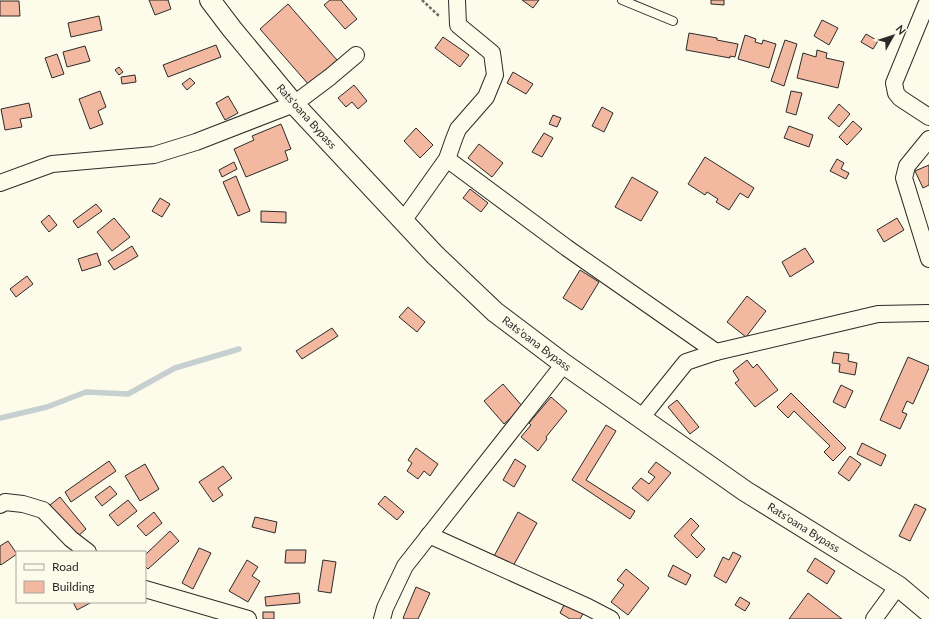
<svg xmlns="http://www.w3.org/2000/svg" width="929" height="619" font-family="Lato,sans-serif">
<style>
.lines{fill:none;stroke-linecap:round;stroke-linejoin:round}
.stream{stroke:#c7d0d0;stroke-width:5.5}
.building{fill:#f2b8a0;stroke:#2b2b2b}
.service-casing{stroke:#2b2b2b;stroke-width:10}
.minor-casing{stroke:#2b2b2b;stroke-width:18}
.tertiary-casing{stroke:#2b2b2b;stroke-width:22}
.path{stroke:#6a6964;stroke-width:2.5;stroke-dasharray:3 2;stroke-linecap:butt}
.service{stroke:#fdfbea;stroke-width:8}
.minor{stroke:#fdfbea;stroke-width:16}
.tertiary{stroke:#fdfbea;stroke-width:20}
.labels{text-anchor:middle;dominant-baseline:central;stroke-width:3;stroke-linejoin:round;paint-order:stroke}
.street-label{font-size:11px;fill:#2b2b2b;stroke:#fdfbea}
</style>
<rect width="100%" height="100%" fill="#fdfbea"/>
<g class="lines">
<polyline class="stream" points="0,418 47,407 86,392 128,394 175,368 239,349"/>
</g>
<g class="building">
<polygon points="149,0 168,0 171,9 155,15"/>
<polygon points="330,0 341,0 357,19 345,29 324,5"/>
<polygon points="522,0 539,0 533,8"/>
<polygon points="711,0 724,0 724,5 711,4"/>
<polygon points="0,1 19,1 20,16 0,16"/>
<polygon points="288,4 337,60 309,85 260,29"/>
<polygon points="99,16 102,30 71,37 68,23"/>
<polygon points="822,20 838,28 829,45 814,36"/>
<polygon points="689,33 717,38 717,40 738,44 735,57 730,56 730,58 686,50"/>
<polygon points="866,34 878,41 873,49 861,42"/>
<polygon points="745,35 756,39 755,42 762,44 763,40 776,44 769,68 738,59"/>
<polygon points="443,37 469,55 460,67 435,48"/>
<polygon points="785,40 797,44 784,86 771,81"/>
<polygon points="216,45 221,57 168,77 163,65"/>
<polygon points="85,46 90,61 67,67 63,52"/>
<polygon points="817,50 827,53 826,58 844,62 838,88 797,78 803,53 816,57"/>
<polygon points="57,54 64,74 52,78 45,58"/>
<polygon points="119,67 123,72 119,75 115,70"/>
<polygon points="513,72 533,84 526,94 507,83"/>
<polygon points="135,75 136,82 122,84 121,77"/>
<polygon points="190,78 195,83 187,90 182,84"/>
<polygon points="354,85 367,101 358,109 352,102 346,107 338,98"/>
<polygon points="100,91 106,107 98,111 103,124 90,129 79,99"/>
<polygon points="791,91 802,93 796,115 786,112"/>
<polygon points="228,96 238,113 225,120 216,103"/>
<polygon points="29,103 32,117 20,119 22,127 5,130 1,109"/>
<polygon points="839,104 850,114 839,127 828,118"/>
<polygon points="602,107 613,113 604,132 592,126"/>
<polygon points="553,115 561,118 557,127 549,124"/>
<polygon points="853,121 862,129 847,145 839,137"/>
<polygon points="281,124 291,149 285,151 288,160 246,177 234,149 254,140 252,136"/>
<polygon points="789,126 813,135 809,147 784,138"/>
<polygon points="416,128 433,145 420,158 404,141"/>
<polygon points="544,133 553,138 542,157 532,152"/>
<polygon points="479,144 503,163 492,177 468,158"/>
<polygon points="705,157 754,188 748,198 740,193 729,210 716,202 718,199 707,192 705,195 688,184"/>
<polygon points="837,159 844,163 841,169 849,173 846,179 830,171"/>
<polygon points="234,162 237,169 222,177 219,170"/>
<polygon points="929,165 929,185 923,188 915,171"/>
<polygon points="236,176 250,211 238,216 223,182"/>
<polygon points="632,177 658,192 641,221 615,207"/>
<polygon points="470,189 488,203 481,212 463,198"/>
<polygon points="160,198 170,204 162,217 152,211"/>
<polygon points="96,204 102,211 78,228 73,221"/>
<polygon points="261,211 286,212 286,223 261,222"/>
<polygon points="49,215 57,225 49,232 41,222"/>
<polygon points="114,218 130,237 112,251 97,232"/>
<polygon points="897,218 904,230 884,242 877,230"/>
<polygon points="132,246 138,256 114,270 108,261"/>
<polygon points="805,248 814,262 790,277 782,262"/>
<polygon points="97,253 101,265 82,271 78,259"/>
<polygon points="580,270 599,282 582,310 563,298"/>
<polygon points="27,276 33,284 16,297 10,289"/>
<polygon points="747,296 766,311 746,337 727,322"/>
<polygon points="408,307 425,322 417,332 399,317"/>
<polygon points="332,328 338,336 302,359 296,351"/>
<polygon points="834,352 849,354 848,361 857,363 855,375 839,372 840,364 832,363"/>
<polygon points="908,357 929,366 929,368 913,404 907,401 902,412 907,414 900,429 880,420"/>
<polygon points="747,360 753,368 757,364 778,390 755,407 735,383 739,380 733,371"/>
<polygon points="503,384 523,407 504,424 484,401"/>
<polygon points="841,385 853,391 845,408 833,402"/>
<polygon points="791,393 846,448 833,461 824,452 830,446 794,411 788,418 777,407"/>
<polygon points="551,397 567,411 546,437 547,439 538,451 521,437 531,425 529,423"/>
<polygon points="677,400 699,427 690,434 668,407"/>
<polygon points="606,425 616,431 586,480 635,511 630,519 572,480"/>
<polygon points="862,443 886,455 881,466 857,454"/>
<polygon points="416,448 438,464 430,476 424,471 418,479 407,471 412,463 408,460"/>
<polygon points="850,456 861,464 849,481 838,473"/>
<polygon points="515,459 526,466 514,487 503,480"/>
<polygon points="109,461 116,471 71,502 65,492"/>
<polygon points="656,462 671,473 648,501 632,488 641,478 649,484 655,477 648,472"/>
<polygon points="145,464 159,489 140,501 125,476"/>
<polygon points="223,466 232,478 218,488 223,495 213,502 199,482"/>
<polygon points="110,486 117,494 102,506 95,497"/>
<polygon points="385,496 404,512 397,520 378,504"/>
<polygon points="60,497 86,529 77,537 50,505"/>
<polygon points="128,500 137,511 118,526 109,515"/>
<polygon points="915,504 926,509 910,541 899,536"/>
<polygon points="154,512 162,523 146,536 137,526"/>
<polygon points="518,512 537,523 512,568 493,558"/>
<polygon points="255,517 277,522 275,533 252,527"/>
<polygon points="691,518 699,526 691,535 705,549 697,558 674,536"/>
<polygon points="170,531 179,541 148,569 145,566 145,555"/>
<polygon points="8,541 17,554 1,565 0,564 0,546"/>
<polygon points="199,548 211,553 193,589 182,583"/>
<polygon points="286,550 306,550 305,563 285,563"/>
<polygon points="733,552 741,556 726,583 714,576 723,557 729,560"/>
<polygon points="815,558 835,571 827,584 807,571"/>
<polygon points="247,560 258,567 252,576 260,581 248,602 229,591"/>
<polygon points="323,560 336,562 331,593 318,591"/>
<polygon points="673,565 691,575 686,585 668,576"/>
<polygon points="626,569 649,588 628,615 611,602 624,585 617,580"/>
<polygon points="416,587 430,593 418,619 404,619 403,618"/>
<polygon points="299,593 300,603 266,606 265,597"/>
<polygon points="808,593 842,619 789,619"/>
<polygon points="740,597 750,603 745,611 735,605"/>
<polygon points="73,602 92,602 77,610"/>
<polygon points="565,603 584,612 580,619 570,619 560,613"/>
<rect x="263" y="612" width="11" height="7"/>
</g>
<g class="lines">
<g class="service-casing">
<polyline id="service" points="622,0 673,21"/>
</g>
<g class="minor-casing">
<g id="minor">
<polyline points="926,5 894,83 896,93 900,98 929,117"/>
<polyline points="929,139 907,166 904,178 929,259"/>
<polyline points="447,159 567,248 716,352"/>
<polyline points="0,183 52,164 154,155 196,142 294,104 330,77 356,55"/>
<polyline points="403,221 447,159 454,139 458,129 486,97 495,75 492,53 458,25 457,0"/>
<polyline points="641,418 686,362 716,352 878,314 929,313"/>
<polyline points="0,505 5,502 23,504 43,510 71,539 88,552"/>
<polyline points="429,535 588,607 611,619"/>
<polyline points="145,589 248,619"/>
<polyline points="382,619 385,608 405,566 564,364"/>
<polyline points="874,619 898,586"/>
</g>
</g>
<g class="tertiary-casing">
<polyline id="tertiary" points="210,0 232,29 294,104 435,255 495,312 564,364 745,491 898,586 929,612"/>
</g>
<polyline class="path" points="422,0 438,15 441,16"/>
<use href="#service" class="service"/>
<use href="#minor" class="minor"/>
<use href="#tertiary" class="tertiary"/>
</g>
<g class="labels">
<g class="street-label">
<text transform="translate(307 116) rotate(48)">Rats'oana Bypass</text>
<text transform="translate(537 343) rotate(37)">Rats'oana Bypass</text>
<text transform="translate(804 527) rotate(32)">Rats'oana Bypass</text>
</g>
</g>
<rect x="16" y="551" width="130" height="52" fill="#fdfbea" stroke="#a9a89e"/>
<rect x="24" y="564" width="20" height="6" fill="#fdfbea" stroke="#a9a89e"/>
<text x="52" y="571" font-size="12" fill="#2b2b2b">Road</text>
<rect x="24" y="581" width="20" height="12" fill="#f2b8a0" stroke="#a9a89e"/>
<text x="52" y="591" font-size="12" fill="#2b2b2b">Building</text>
<g transform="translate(893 36) rotate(51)" stroke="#fdfbea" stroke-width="3" paint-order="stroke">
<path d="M0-3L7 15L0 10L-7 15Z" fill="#2b2b2b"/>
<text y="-6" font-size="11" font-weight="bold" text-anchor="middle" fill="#2b2b2b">N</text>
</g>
</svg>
